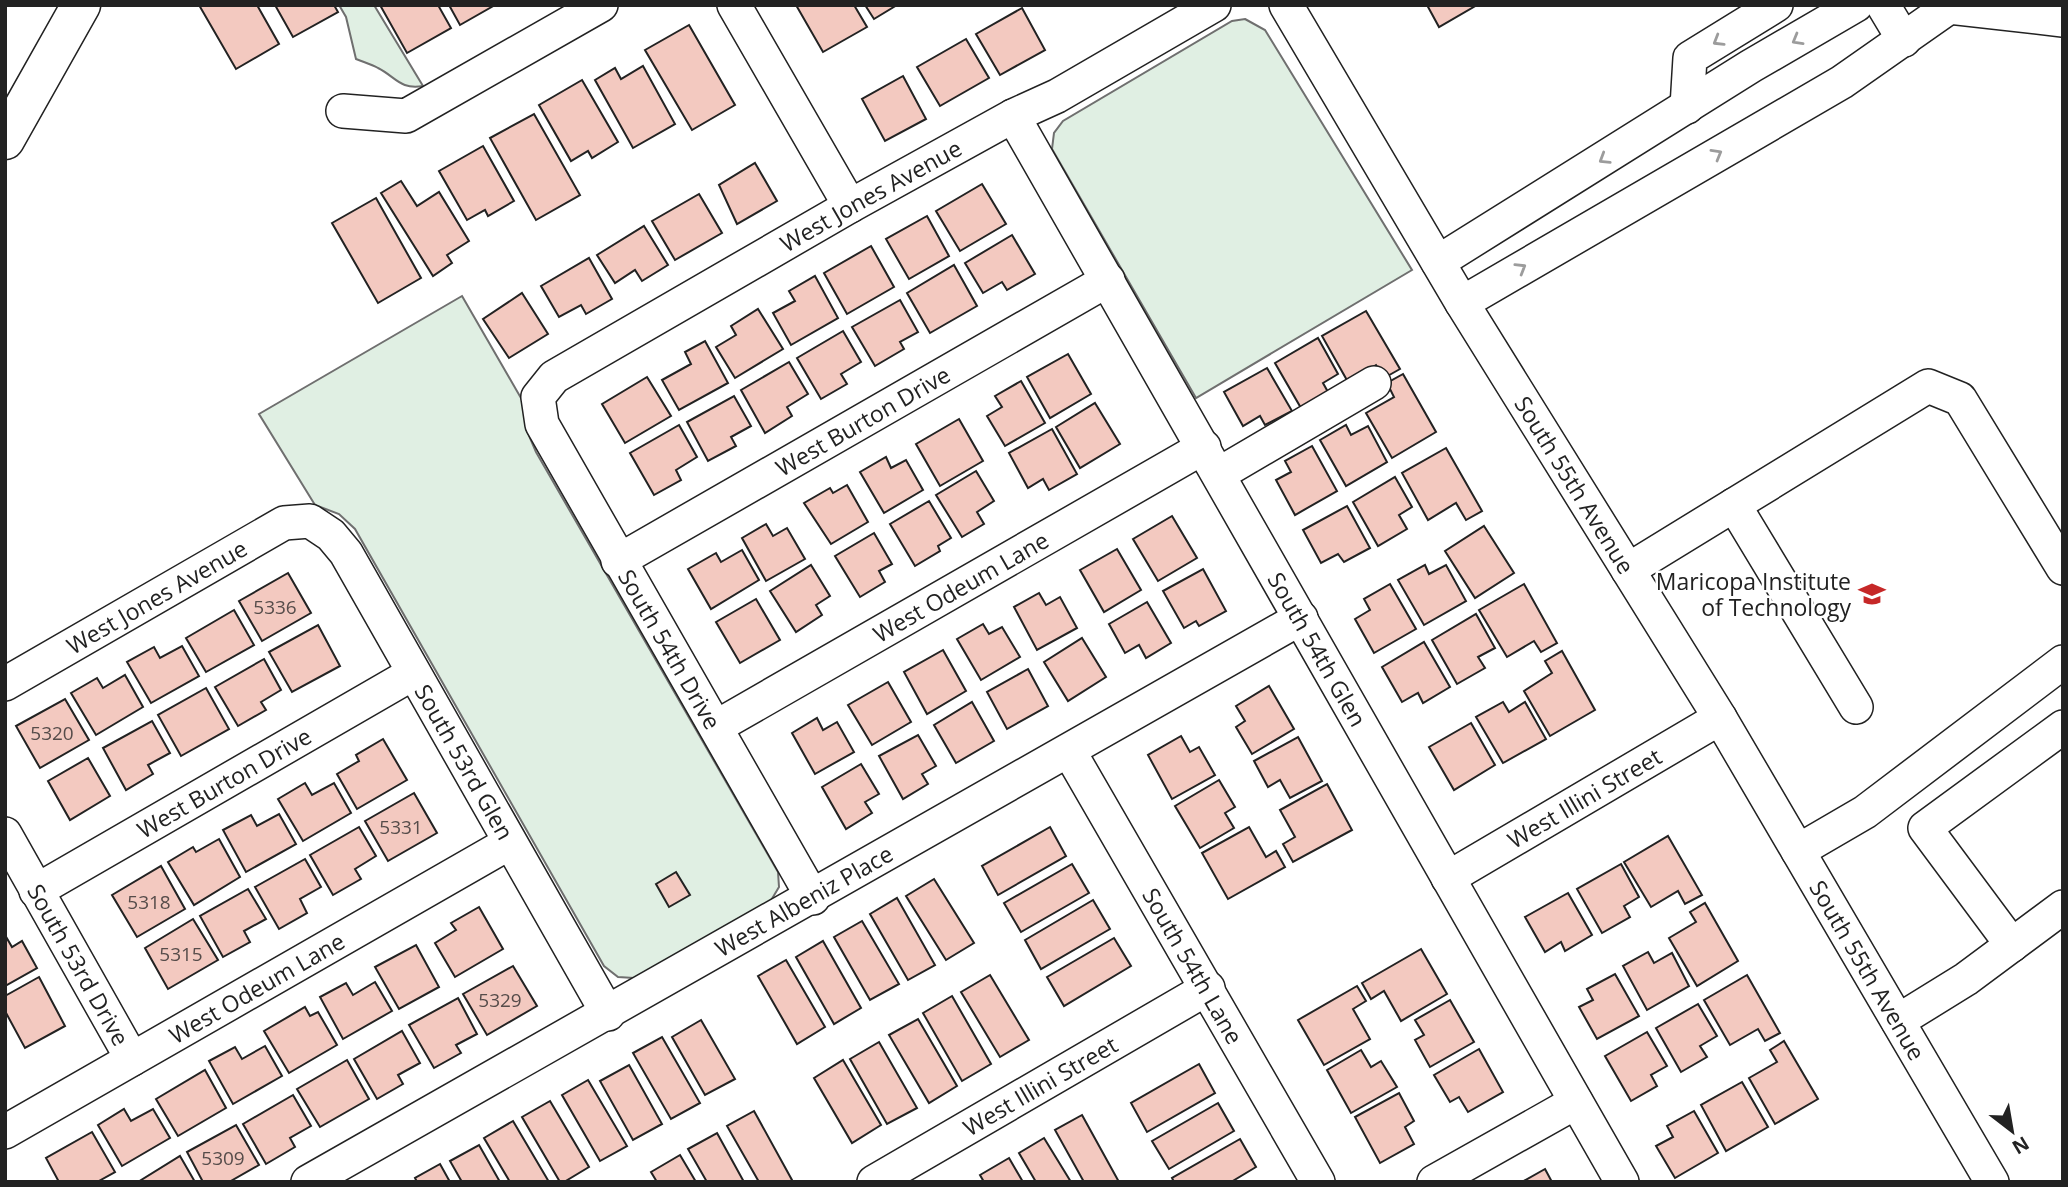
<svg xmlns="http://www.w3.org/2000/svg" width="2068" height="1187" font-family="'Open Sans',sans-serif">
<style>
.green{fill:#e0efe3;stroke:#6f6f6f;stroke-width:2}
.building{fill:#f3c9c0;stroke:#222;stroke-width:2}
.lines{fill:none;stroke-linecap:round;stroke-linejoin:round}
.minor-casing{stroke:#222;stroke-width:36}
.major-casing{stroke:#222;stroke-width:41}
.minor{stroke:#fff;stroke-width:33}
.major{stroke:#fff;stroke-width:38}
.oneway{stroke:#9c9c9c}
.labels{text-anchor:middle;dominant-baseline:central;stroke-width:5;stroke-linejoin:round;paint-order:stroke}
.number-label{font-size:19px;fill:#564c4a}
.street-label{font-size:23px;fill:#222;stroke:#fff}
.poi-label{font-size:23px;fill:#222;stroke:#fff;text-anchor:end}
</style>
<rect width="100%" height="100%" fill="#fff"/>
<g class="green">
<path d="M339 5H374L423 86C400 90 396 77 378 68 371 64 363 62 356 59L346 17Z"/>
<polygon points="1245,19 1265,30 1412,270 1196,398 1052,149 1054,133 1063,121 1232,21"/>
<polygon points="462,296 525,405 527,431 536,452 778,872 779,887 770,902 634,978 618,977 604,966 355,529 339,514 315,505 259,414"/>
</g>
<g class="building">
<polygon points="199,5 257,5 279,44 236,69"/>
<polygon points="275,5 334,5 338,12 293,37"/>
<polygon points="380,5 438,5 451,28 407,53"/>
<polygon points="449,5 495,5 460,25"/>
<polygon points="796,5 854,5 867,27 823,52"/>
<polygon points="865,5 897,5 874,19"/>
<polygon points="1427,5 1477,5 1439,27"/>
<polygon points="1022,8 1045,50 1000,75 976,34"/>
<polygon points="689,25 735,105 692,130 645,50"/>
<polygon points="966,39 989,78 940,106 917,67"/>
<polygon points="643,66 675,124 633,148 595,80 615,68 621,79"/>
<polygon points="903,76 926,119 885,141 862,99"/>
<polygon points="582,80 618,142 592,158 588,151 571,161 539,105"/>
<polygon points="534,114 580,195 536,220 490,138"/>
<polygon points="483,146 514,201 488,216 485,210 467,220 439,171"/>
<polygon points="755,163 777,201 737,224 719,185"/>
<polygon points="401,181 417,206 439,192 469,241 447,255 452,263 433,276 381,193"/>
<polygon points="982,184 1006,224 960,251 936,211"/>
<polygon points="699,194 722,233 675,260 652,221"/>
<polygon points="376,198 421,278 378,303 332,223"/>
<polygon points="927,216 949,256 909,279 886,239"/>
<polygon points="644,226 668,265 642,281 635,270 615,283 597,255"/>
<polygon points="1012,235 1035,274 1007,290 1002,282 983,293 965,263"/>
<polygon points="871,246 894,287 847,314 824,273"/>
<polygon points="589,258 612,299 586,314 581,305 559,317 541,286"/>
<polygon points="954,265 977,306 930,333 907,293"/>
<polygon points="815,276 838,318 791,345 773,313 795,301 789,291"/>
<polygon points="522,293 548,334 509,358 483,319"/>
<polygon points="900,300 918,332 900,342 904,349 875,366 852,327"/>
<polygon points="758,309 783,349 735,378 716,347 736,335 731,326"/>
<polygon points="1366,311 1400,369 1384,378 1376,365 1348,382 1322,336"/>
<polygon points="843,331 861,362 841,374 847,384 821,399 797,358"/>
<polygon points="1318,338 1338,374 1323,383 1328,392 1301,408 1275,363"/>
<polygon points="705,341 728,383 679,410 662,380 691,364 685,352"/>
<polygon points="1068,354 1091,394 1050,418 1027,377"/>
<polygon points="789,362 808,394 787,407 792,416 765,433 741,390"/>
<polygon points="1267,368 1292,411 1265,425 1260,416 1243,426 1224,392"/>
<polygon points="1403,374 1436,432 1392,458 1366,413 1394,397 1387,383"/>
<polygon points="647,377 671,416 625,443 602,404"/>
<polygon points="1021,381 1045,423 1005,446 987,416 1002,407 995,396"/>
<polygon points="734,396 751,426 731,437 736,446 708,461 687,422"/>
<polygon points="1095,403 1120,444 1080,468 1056,427"/>
<polygon points="959,419 983,461 940,486 916,444"/>
<polygon points="679,425 697,457 676,470 681,480 654,495 630,453"/>
<polygon points="1346,425 1351,435 1368,426 1387,462 1346,486 1320,440"/>
<polygon points="1052,429 1077,474 1049,490 1043,479 1028,488 1009,453"/>
<polygon points="1312,446 1337,491 1295,515 1276,480 1291,472 1285,461"/>
<polygon points="1446,448 1482,511 1466,520 1456,503 1428,520 1402,473"/>
<polygon points="886,457 891,468 906,460 923,490 884,513 860,472"/>
<polygon points="976,471 994,501 977,512 984,524 962,537 936,495"/>
<polygon points="1395,477 1412,507 1399,515 1407,529 1378,546 1353,502"/>
<polygon points="847,485 868,522 831,544 804,503 830,488 833,493"/>
<polygon points="929,501 951,538 938,546 940,551 915,566 890,524"/>
<polygon points="1347,506 1370,548 1344,562 1338,554 1321,563 1303,530"/>
<polygon points="1172,516 1197,558 1158,581 1133,539"/>
<polygon points="766,524 773,536 787,528 805,559 766,581 742,538"/>
<polygon points="1484,526 1514,573 1475,598 1445,551"/>
<polygon points="874,533 892,564 879,571 885,582 860,597 835,556"/>
<polygon points="1117,549 1141,590 1104,612 1080,570"/>
<polygon points="742,550 759,580 711,609 688,569 716,553 721,562"/>
<polygon points="811,565 830,596 816,605 822,615 796,632 770,591"/>
<polygon points="1425,565 1429,574 1446,565 1466,601 1424,625 1398,580"/>
<polygon points="1203,569 1226,611 1199,626 1196,621 1184,628 1163,591"/>
<polygon points="288,573 311,613 262,641 239,601"/>
<polygon points="1390,584 1416,629 1374,653 1355,619 1370,610 1364,599"/>
<polygon points="1524,584 1557,643 1541,652 1534,641 1507,657 1479,610"/>
<polygon points="1039,593 1046,605 1060,597 1077,628 1037,650 1014,607"/>
<polygon points="756,599 780,640 740,663 716,622"/>
<polygon points="1147,602 1171,643 1146,658 1139,645 1125,653 1109,624"/>
<polygon points="234,610 254,645 206,672 186,638"/>
<polygon points="1476,614 1495,648 1478,657 1485,668 1457,684 1432,640"/>
<polygon points="983,624 989,634 1002,627 1020,657 981,680 957,639"/>
<polygon points="318,625 340,666 292,692 269,652"/>
<polygon points="1082,638 1106,677 1068,701 1044,662"/>
<polygon points="1424,642 1450,687 1423,703 1418,693 1402,702 1382,667"/>
<polygon points="182,646 199,676 151,703 127,662 154,647 160,658"/>
<polygon points="943,650 966,691 927,714 904,672"/>
<polygon points="1562,651 1595,710 1550,736 1524,691 1552,673 1545,661"/>
<polygon points="264,659 281,690 261,702 266,710 238,726 215,687"/>
<polygon points="1028,669 1048,706 1007,729 987,692"/>
<polygon points="125,675 143,707 96,735 71,693 97,678 103,688"/>
<polygon points="888,682 911,722 872,745 848,705"/>
<polygon points="1269,686 1294,729 1252,754 1236,727 1245,721 1236,706"/>
<polygon points="206,688 229,729 181,756 158,715"/>
<polygon points="65,699 89,740 40,768 16,726"/>
<polygon points="972,702 994,741 956,763 934,725"/>
<polygon points="1503,702 1509,712 1525,702 1546,739 1503,763 1476,717"/>
<polygon points="817,718 823,730 837,722 854,752 815,774 792,733"/>
<polygon points="152,721 170,753 148,765 153,774 126,790 103,748"/>
<polygon points="1471,723 1495,765 1454,790 1429,747"/>
<polygon points="918,735 936,766 922,774 928,784 903,799 879,756"/>
<polygon points="1181,736 1190,752 1199,747 1215,775 1172,799 1148,755"/>
<polygon points="1298,737 1322,781 1290,798 1280,780 1268,787 1254,761"/>
<polygon points="383,739 407,780 357,809 337,774 359,761 356,755"/>
<polygon points="88,758 110,796 70,820 48,781"/>
<polygon points="861,764 879,794 865,802 872,813 846,829 822,787"/>
<polygon points="1219,780 1235,807 1225,813 1234,828 1200,848 1175,806"/>
<polygon points="305,783 312,795 334,783 351,813 303,841 278,799"/>
<polygon points="1327,784 1352,830 1293,862 1283,844 1295,837 1280,810"/>
<polygon points="414,793 437,833 388,861 365,821"/>
<polygon points="279,814 296,844 246,872 223,830 251,815 257,826"/>
<polygon points="359,827 376,856 355,869 361,879 333,895 310,855"/>
<polygon points="1050,827 1066,856 998,895 982,866"/>
<polygon points="1249,827 1266,857 1276,851 1285,867 1228,899 1202,853"/>
<polygon points="1668,836 1702,895 1685,904 1678,891 1651,907 1624,862"/>
<polygon points="219,839 240,877 194,905 168,862 193,847 196,852"/>
<polygon points="305,859 321,887 300,899 307,913 279,929 255,887"/>
<polygon points="1072,864 1089,893 1021,932 1004,903"/>
<polygon points="1621,864 1639,897 1624,906 1630,917 1602,933 1577,889"/>
<polygon points="161,866 185,909 137,937 112,895"/>
<polygon points="676,872 690,895 669,907 656,884"/>
<polygon points="934,879 974,943 946,960 906,896"/>
<polygon points="248,889 266,919 244,931 250,942 223,957 200,916"/>
<polygon points="1568,893 1592,935 1565,951 1561,942 1545,952 1525,917"/>
<polygon points="897,898 935,965 908,980 870,914"/>
<polygon points="1093,900 1110,929 1041,969 1025,940"/>
<polygon points="1705,903 1738,961 1697,986 1669,938 1696,922 1690,912"/>
<polygon points="479,907 503,949 455,977 435,943 456,930 451,923"/>
<polygon points="193,919 218,960 168,989 145,948"/>
<polygon points="862,921 899,984 870,1000 834,937"/>
<polygon points="5,935 12,947 22,941 37,968 5,986"/>
<polygon points="1114,938 1131,966 1064,1006 1047,977"/>
<polygon points="823,941 861,1008 834,1024 796,957"/>
<polygon points="416,945 439,987 399,1009 375,967"/>
<polygon points="1421,949 1447,994 1401,1021 1384,991 1371,999 1362,983"/>
<polygon points="1648,952 1654,963 1672,953 1689,986 1647,1010 1623,966"/>
<polygon points="786,960 825,1027 797,1044 758,976"/>
<polygon points="513,966 537,1006 487,1035 463,994"/>
<polygon points="1615,974 1639,1016 1597,1039 1579,1007 1593,1000 1587,989"/>
<polygon points="990,975 1029,1040 1000,1057 961,992"/>
<polygon points="1747,975 1780,1033 1765,1041 1758,1029 1730,1045 1704,1000"/>
<polygon points="39,977 65,1026 25,1048 5,1011 5,996"/>
<polygon points="375,982 392,1011 343,1039 320,997 346,983 353,995"/>
<polygon points="1357,986 1366,1001 1353,1009 1370,1039 1324,1065 1298,1020"/>
<polygon points="952,996 991,1064 962,1081 923,1013"/>
<polygon points="458,998 477,1034 456,1045 461,1053 434,1068 409,1025"/>
<polygon points="1450,1000 1474,1042 1430,1067 1415,1040 1424,1035 1415,1020"/>
<polygon points="1698,1004 1717,1036 1700,1046 1707,1057 1681,1072 1656,1028"/>
<polygon points="305,1007 310,1016 318,1012 337,1045 289,1073 264,1031"/>
<polygon points="918,1019 957,1086 929,1103 889,1035"/>
<polygon points="701,1020 735,1079 705,1095 672,1037"/>
<polygon points="402,1031 420,1063 398,1075 403,1084 377,1099 354,1059"/>
<polygon points="1647,1032 1667,1066 1651,1075 1657,1086 1631,1101 1605,1056"/>
<polygon points="662,1037 700,1103 671,1119 633,1053"/>
<polygon points="1784,1041 1818,1099 1775,1124 1749,1078 1777,1062 1770,1050"/>
<polygon points="879,1042 917,1108 887,1124 850,1059"/>
<polygon points="265,1046 282,1076 233,1104 209,1061 235,1047 242,1059"/>
<polygon points="1479,1049 1503,1092 1468,1112 1459,1097 1450,1102 1434,1075"/>
<polygon points="1361,1050 1371,1067 1381,1061 1397,1087 1351,1113 1327,1070"/>
<polygon points="347,1060 369,1099 320,1127 297,1089"/>
<polygon points="843,1060 881,1125 852,1143 814,1078"/>
<polygon points="1199,1064 1215,1093 1147,1132 1131,1103"/>
<polygon points="629,1065 662,1124 633,1140 600,1081"/>
<polygon points="205,1070 226,1108 178,1136 156,1099"/>
<polygon points="588,1080 627,1146 600,1161 562,1095"/>
<polygon points="1742,1082 1768,1127 1726,1151 1701,1105"/>
<polygon points="1399,1093 1414,1121 1405,1127 1414,1144 1380,1163 1355,1117"/>
<polygon points="293,1095 311,1126 290,1138 295,1147 266,1164 243,1124"/>
<polygon points="550,1101 589,1167 564,1182 560,1182 522,1117"/>
<polygon points="1218,1103 1234,1131 1169,1169 1152,1141"/>
<polygon points="124,1109 131,1121 153,1109 170,1138 122,1166 98,1125"/>
<polygon points="754,1111 792,1180 789,1182 759,1182 727,1126"/>
<polygon points="1694,1111 1718,1153 1675,1178 1656,1146 1673,1137 1667,1126"/>
<polygon points="1082,1115 1119,1182 1084,1182 1055,1130"/>
<polygon points="513,1121 549,1182 510,1182 484,1138"/>
<polygon points="236,1125 259,1165 229,1182 203,1182 187,1152"/>
<polygon points="92,1132 115,1172 97,1182 59,1182 46,1158"/>
<polygon points="717,1133 744,1182 707,1182 688,1149"/>
<polygon points="1044,1138 1071,1182 1036,1182 1019,1153"/>
<polygon points="1240,1139 1256,1167 1231,1182 1174,1182 1172,1178"/>
<polygon points="479,1145 500,1182 462,1182 450,1161"/>
<polygon points="680,1155 696,1182 657,1182 651,1172"/>
<polygon points="180,1156 195,1182 138,1182"/>
<polygon points="1009,1158 1023,1182 984,1182 980,1175"/>
<polygon points="440,1164 450,1182 417,1182 415,1178"/>
<polygon points="1545,1169 1552,1182 1522,1182"/>
</g>
<g class="lines">
<g class="minor-casing">
<g id="minor">
<polyline points="734,5 850,206"/>
<path id="s1" d="M1286 5 1462 303 1720 718 1992 1182"/>
<polyline points="1883,5 1904,40"/>
<polyline points="1949,7 2063,20"/>
<polyline points="1687,107 1690,58 1776,5"/>
<polyline points="343,111 406,116 601,5"/>
<path id="s2" d="M1013 116 1622 1182"/>
<polyline points="1438,262 1751,66 1856,5"/>
<polyline points="1462,303 1842,82 1952,5"/>
<polyline points="1219,474 1374,383"/>
<polyline points="1734,505 1856,707"/>
<path id="s3" d="M618 561 1108 280"/>
<polyline points="1628,570 1928,386 1960,399 2063,568"/>
<path id="s4" d="M5 684 284 523 310 521 331 535 346 553 608 1014"/>
<path id="s5" d="M716 727 1204 447"/>
<path id="s6" d="M1069 751 1318 1182"/>
<path id="s7" d="M5 834 132 1059"/>
<polyline points="1798,851 1865,812 2063,662"/>
<path id="s8" d="M1448 878 1720 718"/>
<path id="s9" d="M36 891 412 674"/>
<path id="s10" d="M813 898 542 424 538 397 554 377 850 206 1013 116 1057 96 1214 5"/>
<polyline points="2012,945 1925,828 2063,727"/>
<polyline points="1898,1021 1966,979 2063,907"/>
<path id="s11" d="M5 1132 509 843"/>
<path id="s12" d="M308 1182 1301 618"/>
<path id="s13" d="M874 1182 1208 988"/>
<polyline points="1434,1182 1576,1102"/>
</g>
</g>
<g class="major-casing">
<polyline id="major" points="5,140 81,5"/>
</g>
<use href="#minor" class="minor"/>
<use href="#major" class="major"/>
</g>
<defs><path id="oneway-chevron" d="M-2-3.5L2.5 0L-2 3.5" fill="none" stroke-width="1.6" stroke-linecap="round" stroke-linejoin="round" transform="scale(1.75)"/></defs>
<g class="oneway">
<use href="#oneway-chevron" transform="translate(1797 40) rotate(150)"/>
<use href="#oneway-chevron" transform="translate(1718 41) rotate(149)"/>
<use href="#oneway-chevron" transform="translate(1717 154) rotate(-30)"/>
<use href="#oneway-chevron" transform="translate(1604 159) rotate(148)"/>
<use href="#oneway-chevron" transform="translate(1521 268) rotate(-31)"/>
</g>
<defs>
<g id="school-bare" transform="scale(2.1)"><path d="M0-5L7-2L0 1L-7-2ZM-4 1L0 2.5L4 1V4Q0 6-4 4Z" fill="#c62828" stroke="#fff" stroke-width="2.5" paint-order="stroke"/></g>
</defs>
<g fill-rule="evenodd">
<use href="#school-bare" x="1872" y="594"/>
</g>
<g class="labels">
<g class="number-label">
<text x="275" y="607">5336</text>
<text x="52" y="733">5320</text>
<text x="401" y="827">5331</text>
<text x="149" y="902">5318</text>
<text x="181" y="954">5315</text>
<text x="500" y="1000">5329</text>
<text x="223" y="1158">5309</text>
</g>
<g class="street-label">
<text stroke="none"><textPath href="#s10" startOffset="964">West Jones Avenue</textPath></text>
<text stroke="none"><textPath href="#s3" startOffset="282">West Burton Drive</textPath></text>
<text stroke="none"><textPath href="#s1" startOffset="560">South 55th Avenue</textPath></text>
<text stroke="none"><textPath href="#s5" startOffset="282">West Odeum Lane</textPath></text>
<text stroke="none"><textPath href="#s4" startOffset="175">West Jones Avenue</textPath></text>
<text stroke="none"><textPath href="#s2" startOffset="614">South 54th Glen</textPath></text>
<text transform="translate(670 649) rotate(60)">South 54th Drive</text>
<text stroke="none"><textPath href="#s4" startOffset="637">South 53rd Glen</textPath></text>
<text stroke="none"><textPath href="#s9" startOffset="217">West Burton Drive</textPath></text>
<text stroke="none"><textPath href="#s8" startOffset="158">West Illini Street</textPath></text>
<text stroke="none"><textPath href="#s12" startOffset="570">West Albeniz Place</textPath></text>
<text stroke="none"><textPath href="#s7" startOffset="150">South 53rd Drive</textPath></text>
<text stroke="none"><textPath href="#s6" startOffset="248">South 54th Lane</textPath></text>
<text stroke="none"><textPath href="#s1" startOffset="1127">South 55th Avenue</textPath></text>
<text stroke="none"><textPath href="#s11" startOffset="290">West Odeum Lane</textPath></text>
<text stroke="none"><textPath href="#s13" startOffset="192">West Illini Street</textPath></text>
</g>
<g class="poi-label">
<text x="1851" y="581">Maricopa Institute<tspan x="1851" dy="26">of Technology</tspan></text>
</g>
</g>
<rect width="2068" height="1187" fill="none" stroke="#222222" stroke-width="14"/>
<g transform="translate(2012 1131) rotate(149)" stroke="#ffffff" stroke-width="5" paint-order="stroke">
<path d="M0-5L12 26L0 18L-12 26Z" fill="#222222"/>
<text y="-10" font-size="19" font-weight="bold" text-anchor="middle" fill="#222222">N</text>
</g>
</svg>
